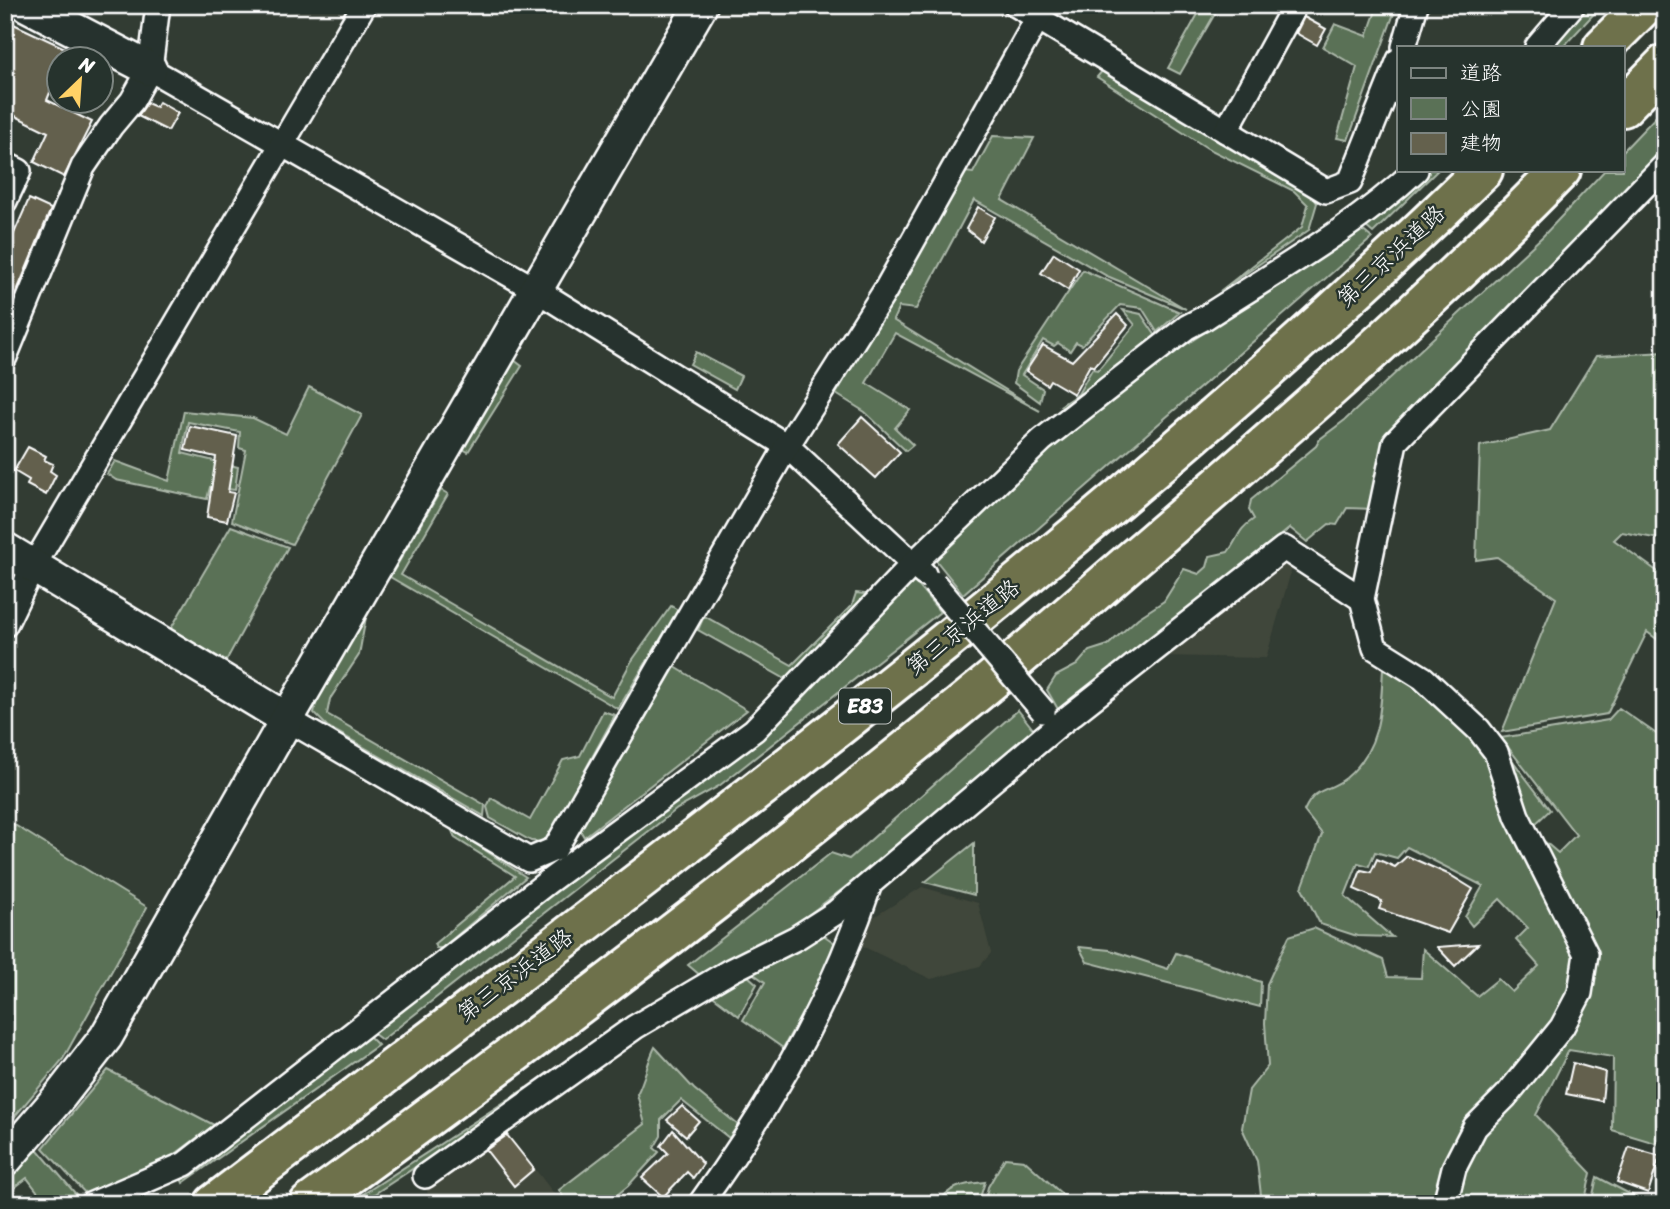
<svg xmlns="http://www.w3.org/2000/svg" width="1670" height="1209" font-family="Sriracha,'Klee One',sans-serif">
<style>
.built{fill:#41473b}
.green{fill:#5a7156;stroke:#acb8aa;stroke-width:2}
.building{fill:#64614d;stroke:#fff;stroke-width:2}
.lines{fill:none;stroke-linecap:round;stroke-linejoin:round}
.street-casing{stroke:#fff;stroke-width:28}
.secondary-casing{stroke:#fff;stroke-width:37}
.highway-casing{stroke:#fff;stroke-width:44}
.street{stroke:#26332d;stroke-width:23}
.secondary{stroke:#26332d;stroke-width:32}
.highway{stroke:#6e714b;stroke-width:38}
.street-bridge-casing{stroke:#fff;stroke-width:28;stroke-linecap:butt}
.street-bridge{stroke:#26332d;stroke-width:23}
.labels{text-anchor:middle;dominant-baseline:central;stroke-width:5;stroke-linejoin:round;paint-order:stroke}
.shield{fill:#26332d;stroke:#bec2c0;stroke-width:2}
.shield-label{font-size:21px;font-weight:bold;fill:#fff}
.street-label{font-size:23px;fill:#fff;stroke:#26332d}
</style>
<rect width="100%" height="100%" fill="#323c33"/>
<filter id="ink" filterUnits="userSpaceOnUse"><feTurbulence type="fractalNoise" baseFrequency=".0143" numOctaves="2"/><feDisplacementMap in="SourceGraphic" scale="14" xChannelSelector="R" yChannelSelector="G"/><feConvolveMatrix kernelMatrix="1 2 1 2 8 2 1 2 1" color-interpolation-filters="sRGB"/></filter>
<g filter="url(#ink)">
<g class="built">
<polygon points="1281,561 1292,568 1266,658 1160,656"/>
<polygon points="922,887 978,903 991,953 980,966 931,979 858,944 869,920"/>
<polygon points="504,1129 562,1204 425,1204 429,1200 426,1185"/>
</g>
<g class="green">
<polygon points="1203,5 1220,5 1180,74 1168,68"/>
<polygon points="1378,5 1397,5 1348,140 1337,138 1357,67 1323,47 1335,24 1367,36"/>
<polygon points="1583,5 1602,5 1563,47 1548,47"/>
<polygon points="1103,70 1308,188 1317,203 1309,230 1220,291 1302,227 1308,205 1294,191 1207,148 1097,77"/>
<path d="M1665 107V158L1389 439 1374 509 1347 508 1337 525 1329 524 1307 542 1290 528 1073 706 1059 711 1047 690 1056 676 1077 665 1089 651 1108 645 1138 618 1164 601 1184 569 1199 574 1207 567 1210 556 1228 552C1239 538 1237 530 1254 519L1249 510 1251 500 1316 446 1320 439 1345 420 1543 236 1605 170H1623V151Z"/>
<polygon points="993,136 1034,138 1002,200 1186,309 1107,276 974,200 916,309 899,307 893,320 1040,411 895,333 866,383 910,410 895,428 913,445 906,451 865,412 836,394 965,172 973,173"/>
<polygon points="1424,170 1438,170 1373,233 1365,226"/>
<polygon points="1361,229 1372,238 963,594 935,559 954,533 1037,458 1149,369"/>
<polygon points="1083,270 1180,312 1157,332 1142,308 1120,305 1082,345 1076,342 1070,351 1058,343 1054,346 1043,340 1022,375 1043,389 1040,402 1014,383 1016,371"/>
<polygon points="1123,310 1141,314 1156,336 1067,413 1060,406 1078,394 1092,369 1098,370 1135,325"/>
<polygon points="696,352 741,376 735,389 690,364"/>
<polygon points="1665,352 1665,540 1622,532 1614,540 1665,577 1665,645 1647,632 1607,714 1502,732 1556,598 1497,557 1476,560 1480,446 1550,430 1596,356"/>
<polygon points="514,360 522,366 468,452 461,448"/>
<polygon points="309,387 362,415 292,544 232,521 246,450 239,448 240,432 188,422 182,453 238,467 235,490 210,487 207,499 116,480 107,474 115,461 169,481 184,411 253,418 286,434"/>
<polygon points="441,490 448,494 401,575 612,697 631,662 671,606 678,610 618,709 390,577"/>
<polygon points="231,526 288,547 226,661 170,630"/>
<polygon points="913,579 940,612 719,786 677,809 382,1040 370,1031 755,742 804,696"/>
<polygon points="856,593 873,595 789,681 698,630 704,616 792,665 852,605"/>
<polygon points="366,617 359,655 330,699 327,714 485,805 484,816 327,726 314,713 317,699"/>
<polygon points="675,667 747,710 584,837 580,830"/>
<path d="M1383 667 1421 676 1491 732 1550 810 1530 829 1558 853 1576 835 1501 738 1608 720 1619 708 1665 740V1146L1612 1130 1613 1057 1569 1050 1536 1115 1591 1173 1584 1204H1262L1257 1161 1242 1128 1249 1090 1268 1066 1265 1023 1267 984 1289 936 1314 928 1383 960 1388 977 1421 978 1423 949 1477 996 1498 979 1512 992 1539 966 1516 940 1528 928 1500 899 1472 926 1465 917 1483 886 1407 847 1397 858 1375 852 1369 866 1358 863 1345 896 1392 937 1357 936 1320 924 1302 888 1322 834 1304 811C1316 785 1327 793 1346 778 1381 749 1381 709 1383 667Z"/>
<polygon points="1018,710 1037,734 865,872 783,934 736,954 701,976 688,965 831,853 849,859"/>
<polygon points="603,711 615,715 546,842 531,841 490,818 487,807 491,798 530,820 563,760 580,756"/>
<polygon points="5,819 147,907 63,1059 5,1128"/>
<polygon points="451,828 526,877 442,948 436,948 434,944 515,876 455,838"/>
<polygon points="974,843 974,895 925,882"/>
<polygon points="822,934 839,946 783,1048 743,1020 765,982 751,972"/>
<polygon points="1079,947 1110,950 1168,969 1176,953 1261,982 1260,1007 1087,962"/>
<polygon points="747,975 757,984 739,1016 710,994"/>
<polygon points="369,1036 378,1045 183,1183 181,1178"/>
<path d="M655 1047 694 1089 738 1125 729 1138 681 1100 661 1120V1136L654 1148 659 1152 628 1186 606 1204H568L559 1190 645 1124 637 1094C645 1079 647 1063 655 1047Z"/>
<polygon points="108,1070 214,1125 174,1155 87,1195 43,1148"/>
<polygon points="526,1088 531,1091 359,1204 348,1204"/>
<polygon points="38,1150 81,1200 75,1204 47,1204 27,1178 5,1195 5,1177"/>
<polygon points="1005,1158 1024,1160 1073,1204 984,1204 988,1187"/>
<polygon points="1597,1177 1649,1204 1591,1204"/>
<path d="M985 1182 978 1204H938C949 1185 966 1184 985 1182Z"/>
</g>
<g class="building">
<polygon points="1304,17 1326,29 1317,45 1296,33"/>
<polygon points="5,20 67,49 63,60 60,60 60,68 47,100 92,122 64,177 34,162 48,132 5,111"/>
<polygon points="159,102 178,113 168,131 138,116 147,103 156,107"/>
<polygon points="29,199 51,209 5,320 5,254"/>
<polygon points="978,207 995,217 981,241 966,229"/>
<polygon points="1054,253 1079,269 1068,290 1041,273"/>
<polygon points="1117,314 1128,325 1094,367 1090,365 1074,394 1050,380 1047,385 1026,371 1043,345 1072,361"/>
<polygon points="862,417 900,452 876,478 838,444"/>
<polygon points="190,426 237,436 228,492 234,493 227,521 207,517 216,457 185,450"/>
<polygon points="28,447 46,456 44,460 53,464 50,471 56,475 46,495 27,485 29,480 14,471"/>
<polygon points="1407,856 1450,875 1473,889 1448,933 1379,909 1382,901 1354,889 1361,870 1371,872 1377,859 1395,867"/>
<polygon points="1478,944 1455,966 1437,947"/>
<polygon points="1573,1063 1605,1072 1602,1101 1566,1094"/>
<polygon points="682,1106 699,1121 686,1136 667,1120"/>
<polygon points="673,1130 703,1164 693,1178 687,1172 663,1197 642,1178 668,1153 661,1146"/>
<polygon points="507,1135 534,1169 514,1186 486,1150"/>
<polygon points="1629,1147 1660,1156 1648,1193 1617,1182"/>
</g>
<g class="lines">
<g class="street-casing">
<g id="street">
<polyline points="1016,5 1326,191 1350,182 1399,60"/>
<polyline points="1404,47 1416,5"/>
<polyline points="1537,47 1573,5"/>
<polyline points="150,69 535,289 787,446 924,574"/>
<polyline points="1226,131 1295,5"/>
<polyline points="5,164 19,171 5,201"/>
<polyline points="5,357 83,167 111,126 132,101 150,69 158,5"/>
<polyline points="5,625 34,565 364,5"/>
<polyline points="287,719 529,860 555,849 787,446 885,291 1045,5"/>
<polyline points="425,1176 635,1027 730,971 796,938 835,913 1056,727 1284,548 1362,599"/>
<path d="M92 1204 185 1164 549 881 754 730 913 564 1042 440 1187 327 1206 317C1277 271 1354 228 1416 170"/>
<path d="M700 1204C771 1106 832 1000 870 884"/>
<polyline points="1445,1204 1454,1168 1475,1127 1506,1096 1562,1027 1580,993 1586,954 1517,816 1496,752 1479,730 1423,678 1375,648 1362,599 1395,442 1665,165"/>
</g>
</g>
<g class="secondary-casing">
<g id="secondary">
<polyline points="27,5 150,69"/>
<polyline points="5,549 287,719"/>
<polyline points="5,1160 61,1095 106,1037 287,719 701,5"/>
</g>
</g>
<g class="highway-casing">
<g id="highway">
<polyline points="1603,47 1645,5"/>
<polyline points="1623,107 1665,64"/>
<path d="M214 1204C648 874 1092 551 1483 170"/>
<path d="M309 1204C532 1043 751 877 964 703 1026 653 1085 600 1145 549 1287 427 1430 304 1561 170"/>
</g>
</g>
<use href="#street" class="street"/>
<use href="#secondary" class="secondary"/>
<use href="#highway" class="highway"/>
<g class="street-bridge-casing">
<polyline id="street-bridge" points="934,583 1043,711"/>
</g>
<use href="#street-bridge" class="street-bridge"/>
</g>
</g>
<g class="labels">
<rect class="shield" x="839" y="688.5" width="52" height="35" rx="5"/>
<g class="shield-label">
<text x="865" y="706">E83</text>
</g>
<g class="street-label">
<text transform="translate(1391 256) rotate(-43)">第三京浜道路</text>
<text transform="translate(963 627) rotate(-39)">第三京浜道路</text>
<text transform="translate(515 975) rotate(-37)">第三京浜道路</text>
</g>
</g>
<rect width="1670" height="1209" fill="none" stroke="#26332d" stroke-width="28"/>
<rect x="14" y="14" width="1642" height="1181" fill="none" stroke="#fff" stroke-width="2.5" filter="url(#ink)"/>
<rect x="1397" y="46" width="228" height="126" fill="#26332d" stroke="#7d8581" stroke-width="2"/>
<rect x="1411" y="68" width="35" height="10" fill="#26332d" stroke="#7d8581" stroke-width="2"/>
<text x="1460" y="80" font-size="21" fill="#ffffff">道路</text>
<rect x="1411" y="98" width="35" height="21" fill="#5a7156" stroke="#7d8581" stroke-width="2"/>
<text x="1460" y="116" font-size="21" fill="#ffffff">公園</text>
<rect x="1411" y="133" width="35" height="21" fill="#64614d" stroke="#7d8581" stroke-width="2"/>
<text x="1460" y="150" font-size="21" fill="#ffffff">建物</text>
<g transform="translate(80 80) rotate(25)"><circle r="33" fill="#26332d" stroke="#7d8581" stroke-width="2"/>
<path d="M0-5L12 26L0 18L-12 26Z" fill="#ffd166"/>
<text y="-10" font-size="19" font-weight="bold" text-anchor="middle" fill="#ffffff">N</text>
</g>
</svg>
